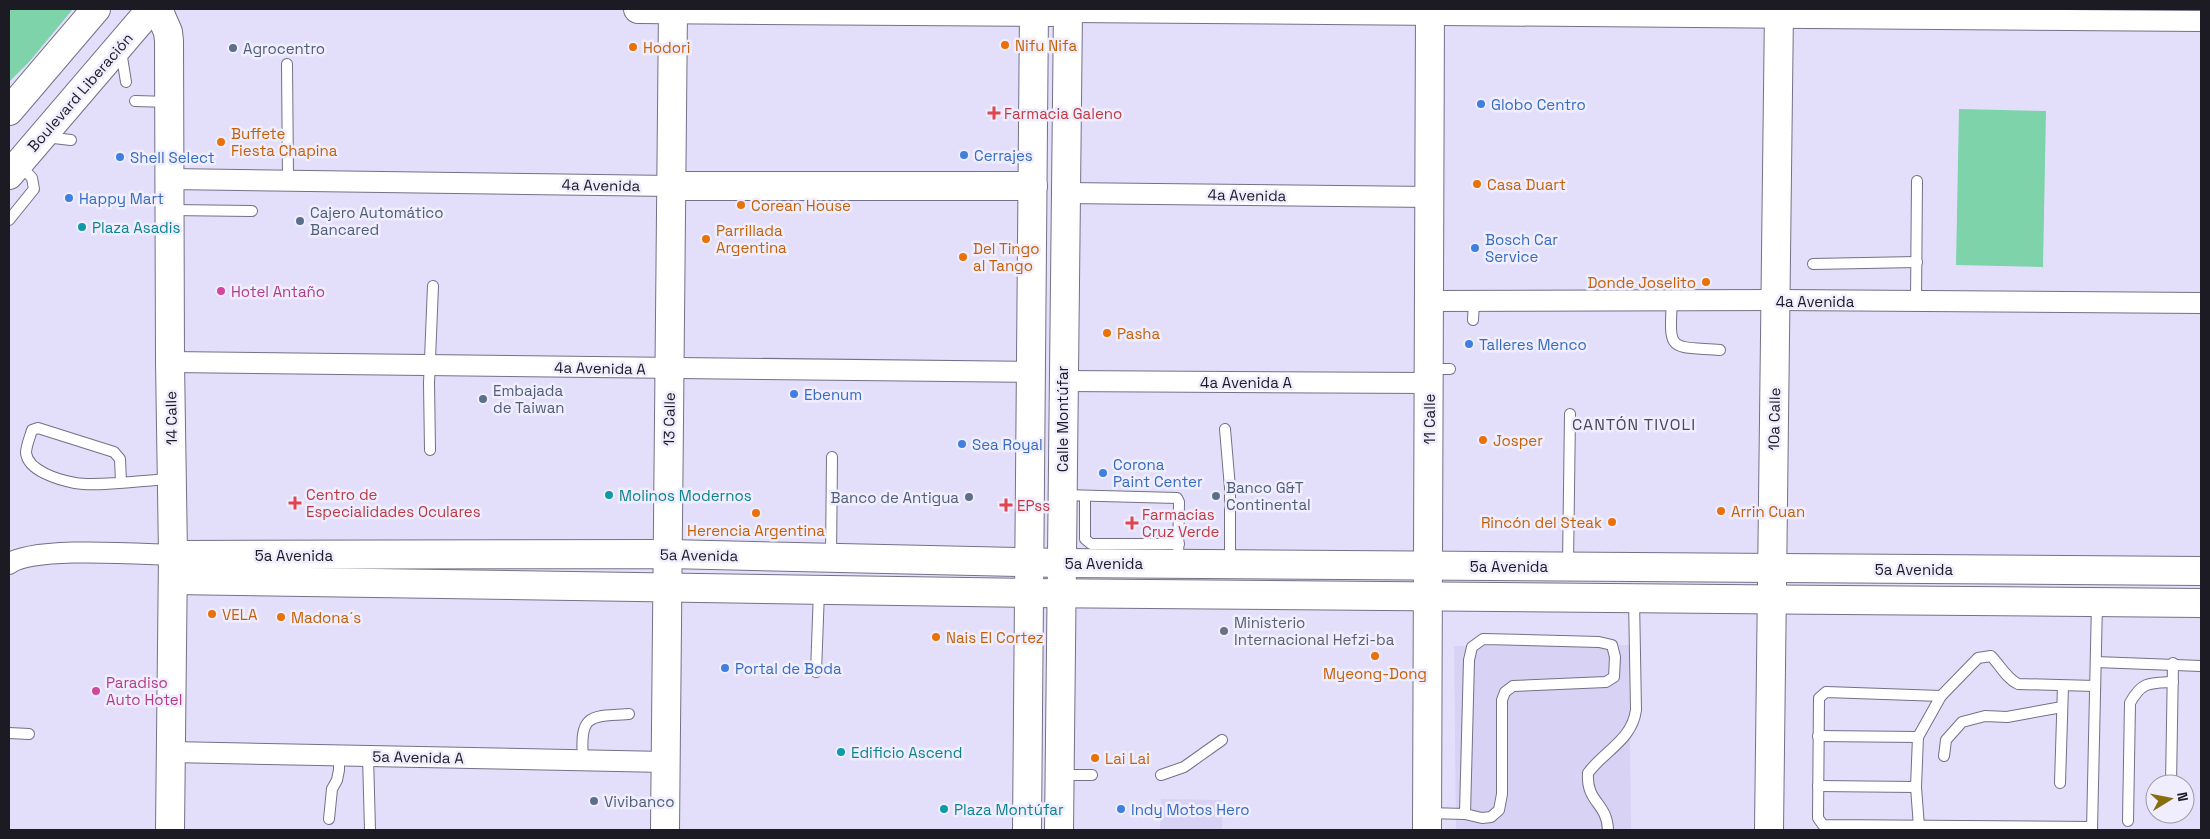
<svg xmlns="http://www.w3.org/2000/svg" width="2210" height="839" font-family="'Space Grotesk',sans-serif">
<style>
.built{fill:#d8d2f4}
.green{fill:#7ed3ab}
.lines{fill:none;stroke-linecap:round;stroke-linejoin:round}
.lane-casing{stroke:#747087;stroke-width:12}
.street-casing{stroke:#747087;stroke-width:22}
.secondary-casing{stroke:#747087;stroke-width:30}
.highway-casing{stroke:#747087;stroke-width:30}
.lane{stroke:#fff;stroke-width:10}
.street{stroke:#fff;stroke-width:20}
.secondary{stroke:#fff;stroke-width:28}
.highway{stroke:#fff;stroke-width:28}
.food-dot{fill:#e8710a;stroke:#f0eefe;stroke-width:2}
.service-dot{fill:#5c6f8a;stroke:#f0eefe;stroke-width:2}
.shop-dot{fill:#3f7fe0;stroke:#f0eefe;stroke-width:2}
.health-dot{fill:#e0444e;stroke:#f0eefe;stroke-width:2}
.culture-dot{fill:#0f9aa8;stroke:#f0eefe;stroke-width:2}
.hotel-dot{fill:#d1479c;stroke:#f0eefe;stroke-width:2}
.worship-dot{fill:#6b7280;stroke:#f0eefe;stroke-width:2}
.labels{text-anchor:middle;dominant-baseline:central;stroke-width:5;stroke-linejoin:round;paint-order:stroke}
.food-label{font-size:15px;fill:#c56008;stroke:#f0eefe;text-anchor:start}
.service-label{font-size:15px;fill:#4e5e75;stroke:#f0eefe;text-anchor:start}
.street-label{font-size:15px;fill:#1c1b24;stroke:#f0eefe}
.shop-label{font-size:15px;fill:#366cbe;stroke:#f0eefe;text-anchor:start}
.health-label{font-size:15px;fill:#be3a42;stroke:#f0eefe;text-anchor:start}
.culture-label{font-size:15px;fill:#0d838f;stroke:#f0eefe;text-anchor:start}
.hotel-label{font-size:15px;fill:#b23c85;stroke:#f0eefe;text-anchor:start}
.worship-label{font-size:15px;fill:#5b616d;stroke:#f0eefe;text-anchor:start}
.neighbourhood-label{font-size:16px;letter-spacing:1px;fill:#4b475d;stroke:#f0eefe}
</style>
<rect width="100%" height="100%" fill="#e3dffa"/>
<g class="built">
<polygon points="1629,645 1631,830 1456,830 1454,646"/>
<polygon points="1161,799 1222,800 1222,830 1160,830"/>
</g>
<g class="green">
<polygon points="9,9 73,9 29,62 9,82"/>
<polygon points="1959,109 2046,111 2043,267 1956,265"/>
</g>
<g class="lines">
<g class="lane-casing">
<g id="lane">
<polyline points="121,51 126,82"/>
<polyline points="287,64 288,180"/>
<polyline points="135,101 169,102"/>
<polyline points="45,137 71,140"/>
<polyline points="170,210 252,211"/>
<polyline points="9,220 34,189 32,178 20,165"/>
<polyline points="1813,264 1917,262"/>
<path d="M1672 300C1669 353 1669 346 1720 350"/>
<polyline points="1916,301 1917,181"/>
<polyline points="1473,320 1474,301"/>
<polyline points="1429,369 1450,369"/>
<polyline points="1225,429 1230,488 1230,563"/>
<polyline points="430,450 429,383 433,286"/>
<path d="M121 482 120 459 114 452 38 428 32 430C30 437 26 446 26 453 28 471 59 480 75 483 99 487 144 480 171 479"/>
<polyline points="1063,495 1177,498 1179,502 1178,563"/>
<polyline points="1085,496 1085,539 1091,544 1179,544"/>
<polyline points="831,556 832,457"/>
<polyline points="1568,564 1570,414"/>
<polyline points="2096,662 2201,666"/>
<polyline points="816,672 819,591"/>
<polyline points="1941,696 1826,692 1819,698 1818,818 1823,825 2092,827"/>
<polyline points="9,733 29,734"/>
<polyline points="1818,736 1918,737"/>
<polyline points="368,756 370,830"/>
<polyline points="1944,756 1946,740 1962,722 1985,716 2007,717 2062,707"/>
<path d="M583 761C580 715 587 716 629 714"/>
<polyline points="1060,775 1092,775"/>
<polyline points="1161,775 1184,767 1222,740"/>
<polyline points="2060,783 2063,686"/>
<polyline points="2171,784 2173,663"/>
<polyline points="1818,786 1916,787"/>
<polyline points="1428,813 1465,814 1482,818 1491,817 1499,810 1502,794 1502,700 1505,692 1513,686 1606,682 1614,677 1615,657 1612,645 1599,642 1483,639 1472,647 1469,660 1465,814"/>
<polyline points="329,819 332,789 337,780 339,770 339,755"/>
<path d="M2128 821 2130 703C2142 681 2150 683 2173 682"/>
<path d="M1919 827 1916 787 1918 737 1941 696 1978 658 1991 656C2000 665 2006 678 2018 684L2095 686"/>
<path d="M1608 830C1607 802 1586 803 1588 773 1605 750 1632 740 1636 710L1634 599"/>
<polyline points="2092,830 2097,603"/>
</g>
</g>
<g class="street-casing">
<g id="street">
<polyline points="1068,12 2201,21"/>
<polyline points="169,179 671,186"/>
<polyline points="1064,193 1430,197"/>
<polyline points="1429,301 1775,300 2201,303"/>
<polyline points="170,362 1031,372"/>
<polyline points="1062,381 1429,383"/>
<path d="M9 564C33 546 139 554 173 555"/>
<polyline points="171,752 665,762"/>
</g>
</g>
<g class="secondary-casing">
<g id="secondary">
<polyline points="158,9 168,32 169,41 170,362 173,555 170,830"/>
<polyline points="638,9 1051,12"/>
<polyline points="671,186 1033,186"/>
<polyline points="173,555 668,554 1061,563 2201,571"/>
<polyline points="173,580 1029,593 2201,603"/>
<polyline points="665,830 673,9"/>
<polyline points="1027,830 1034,9"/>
<polyline points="1059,830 1068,9"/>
<polyline points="1427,830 1430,9"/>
<polyline points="1769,830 1779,9"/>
</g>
</g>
<g class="highway-casing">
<g id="highway">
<polyline points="9,111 96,9"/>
<polyline points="9,175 151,9"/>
</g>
</g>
<use href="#lane" class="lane"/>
<use href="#street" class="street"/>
<use href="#secondary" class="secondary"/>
<use href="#highway" class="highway"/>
</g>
<g class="food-dot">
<circle cx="1005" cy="45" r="5"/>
<circle cx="633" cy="47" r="5"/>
<circle cx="221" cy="142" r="5"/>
<circle cx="1477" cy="184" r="5"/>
<circle cx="741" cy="205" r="5"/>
<circle cx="706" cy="239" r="5"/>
<circle cx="963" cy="257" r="5"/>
<circle cx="1706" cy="282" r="5"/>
<circle cx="1107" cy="333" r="5"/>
<circle cx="1483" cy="440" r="5"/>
<circle cx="1721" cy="511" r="5"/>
<circle cx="756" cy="513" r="5"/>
<circle cx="1612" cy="522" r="5"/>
<circle cx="212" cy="614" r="5"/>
<circle cx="281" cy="617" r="5"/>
<circle cx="936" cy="637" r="5"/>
<circle cx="1375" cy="656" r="5"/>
<circle cx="1095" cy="758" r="5"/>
</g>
<g class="service-dot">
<circle cx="233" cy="48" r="5"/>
<circle cx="300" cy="221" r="5"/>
<circle cx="483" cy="399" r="5"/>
<circle cx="1216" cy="496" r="5"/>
<circle cx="969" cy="497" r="5"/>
<circle cx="594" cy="801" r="5"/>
</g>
<g class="shop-dot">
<circle cx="1481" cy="104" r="5"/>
<circle cx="964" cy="155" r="5"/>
<circle cx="120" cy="157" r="5"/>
<circle cx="69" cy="198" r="5"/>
<circle cx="1475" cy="248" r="5"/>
<circle cx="1469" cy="344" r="5"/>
<circle cx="794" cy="394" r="5"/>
<circle cx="962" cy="444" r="5"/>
<circle cx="1103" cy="473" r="5"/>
<circle cx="725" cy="668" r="5"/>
<circle cx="1121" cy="809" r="5"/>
</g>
<g class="health-dot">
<path d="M991.5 105.5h5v5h5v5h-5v5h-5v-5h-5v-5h5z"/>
<path d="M292.5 495.5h5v5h5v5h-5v5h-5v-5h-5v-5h5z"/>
<path d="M1003.5 497.5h5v5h5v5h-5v5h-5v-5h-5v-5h5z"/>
<path d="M1129.5 515.5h5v5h5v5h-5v5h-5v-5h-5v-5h5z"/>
</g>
<g class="culture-dot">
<circle cx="82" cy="227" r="5"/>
<circle cx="609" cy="495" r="5"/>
<circle cx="841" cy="752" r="5"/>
<circle cx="944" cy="809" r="5"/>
</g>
<g class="hotel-dot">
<circle cx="221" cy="291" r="5"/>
<circle cx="96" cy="691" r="5"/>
</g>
<circle class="worship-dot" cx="1224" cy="631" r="5"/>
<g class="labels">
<g class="food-label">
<text x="1015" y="45">Nifu Nifa</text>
<text x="643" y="47">Hodori</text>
<text x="231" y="133">Buffete<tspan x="231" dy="17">Fiesta Chapina</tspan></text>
<text x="1487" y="184">Casa Duart</text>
<text x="751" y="205">Corean House</text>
<text x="716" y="230">Parrillada<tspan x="716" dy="17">Argentina</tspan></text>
<text x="973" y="248">Del Tingo<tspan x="973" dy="17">al Tango</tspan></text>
<text x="1696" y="282" text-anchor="end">Donde Joselito</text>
<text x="1117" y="333">Pasha</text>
<text x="1493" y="440">Josper</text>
<text x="1731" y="511">Arrin Cuan</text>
<text x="1602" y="522" text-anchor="end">Rincón del Steak</text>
<text x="756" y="530" text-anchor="middle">Herencia Argentina</text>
<text x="222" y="614">VELA</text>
<text x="291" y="617">Madona´s</text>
<text x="946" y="637">Nais El Cortez</text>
<text x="1375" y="673" text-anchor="middle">Myeong-Dong</text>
<text x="1105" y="758">Lai Lai</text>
</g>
<g class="service-label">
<text x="243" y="48">Agrocentro</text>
<text x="310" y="212">Cajero Automático<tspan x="310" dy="17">Bancared</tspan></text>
<text x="493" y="390">Embajada<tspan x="493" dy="17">de Taiwan</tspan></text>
<text x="1226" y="487">Banco G&amp;T<tspan x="1226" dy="17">Continental</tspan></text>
<text x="959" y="497" text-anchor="end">Banco de Antigua</text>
<text x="604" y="801">Vivibanco</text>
</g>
<g class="street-label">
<text transform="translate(80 92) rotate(-49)">Boulevard Liberación</text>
<text transform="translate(601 185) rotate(1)">4a Avenida</text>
<text transform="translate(1247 195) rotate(1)">4a Avenida</text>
<text x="1815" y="301">4a Avenida</text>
<text transform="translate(600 368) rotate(1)">4a Avenida A</text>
<text x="1246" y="382">4a Avenida A</text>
<text transform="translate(171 418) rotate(-91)">14 Calle</text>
<text transform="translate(669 419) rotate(-89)">13 Calle</text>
<text transform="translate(1062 419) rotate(-90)">Calle Montúfar</text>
<text transform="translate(1429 419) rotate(-90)">11 Calle</text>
<text transform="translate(1774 419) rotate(-89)">10a Calle</text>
<text x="294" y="555">5a Avenida</text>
<text transform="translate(699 555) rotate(1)">5a Avenida</text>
<text x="1104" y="563">5a Avenida</text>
<text x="1509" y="566">5a Avenida</text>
<text x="1914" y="569">5a Avenida</text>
<text transform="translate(418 757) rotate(1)">5a Avenida A</text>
</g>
<g class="shop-label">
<text x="1491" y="104">Globo Centro</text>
<text x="974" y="155">Cerrajes</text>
<text x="130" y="157">Shell Select</text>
<text x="79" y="198">Happy Mart</text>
<text x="1485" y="239">Bosch Car<tspan x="1485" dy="17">Service</tspan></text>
<text x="1479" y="344">Talleres Menco</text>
<text x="804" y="394">Ebenum</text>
<text x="972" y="444">Sea Royal</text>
<text x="1113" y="464">Corona<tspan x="1113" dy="17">Paint Center</tspan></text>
<text x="735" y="668">Portal de Boda</text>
<text x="1131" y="809">Indy Motos Hero</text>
</g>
<g class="health-label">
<text x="1004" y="113">Farmacia Galeno</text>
<text x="306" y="494">Centro de<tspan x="306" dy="17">Especialidades Oculares</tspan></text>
<text x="1017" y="505">EPss</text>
<text x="1142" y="514">Farmacias<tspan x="1142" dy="17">Cruz Verde</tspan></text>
</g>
<g class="culture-label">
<text x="92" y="227">Plaza Asadis</text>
<text x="619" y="495">Molinos Modernos</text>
<text x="851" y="752">Edificio Ascend</text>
<text x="954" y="809">Plaza Montúfar</text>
</g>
<g class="hotel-label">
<text x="231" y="291">Hotel Antaño</text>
<text x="106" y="682">Paradiso<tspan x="106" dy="17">Auto Hotel</tspan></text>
</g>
<g class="worship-label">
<text x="1234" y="622">Ministerio<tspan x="1234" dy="17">Internacional Hefzi-ba</tspan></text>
</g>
<g class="neighbourhood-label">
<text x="1634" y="424">CANTÓN TIVOLI</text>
</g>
</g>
<rect width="2210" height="839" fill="none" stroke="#1c1b24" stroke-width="20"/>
<g transform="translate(2170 799) rotate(80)"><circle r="24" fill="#f0eefe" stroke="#9b9aa7"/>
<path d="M0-4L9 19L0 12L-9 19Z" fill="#876f10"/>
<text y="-8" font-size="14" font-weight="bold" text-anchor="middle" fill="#1c1b24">N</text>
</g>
</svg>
